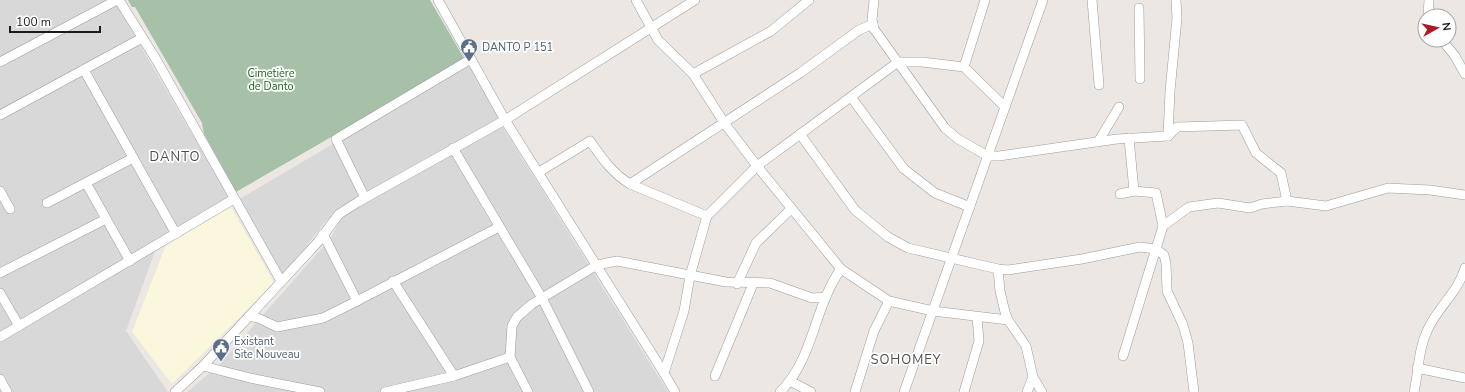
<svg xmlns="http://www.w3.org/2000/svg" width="1465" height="392" font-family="'Nunito Sans',sans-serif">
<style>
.residential{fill:#d9d8d8}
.education{fill:#faf7dc}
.cemetery{fill:#a6c1a8}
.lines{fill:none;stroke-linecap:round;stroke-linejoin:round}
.minor-casing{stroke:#9c9c9c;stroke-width:10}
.minor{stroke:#fff;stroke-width:9}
.labels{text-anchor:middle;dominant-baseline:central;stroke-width:3.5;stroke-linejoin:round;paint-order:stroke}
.service-label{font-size:11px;fill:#4e5e75;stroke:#fff;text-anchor:start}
.park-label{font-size:11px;fill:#1a6a18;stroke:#fff}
.quarter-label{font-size:13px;letter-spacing:1px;fill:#4e4e4e;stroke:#fff}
</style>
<rect width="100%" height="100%" fill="#ece7e2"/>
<g class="residential">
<polygon points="0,0 114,0 229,198 159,240 126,331 168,392 0,392"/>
<polygon points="470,63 501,119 342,208 325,222 283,277 238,200"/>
<polygon points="502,126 668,392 187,392 219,365 330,239 343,216"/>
</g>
<polygon class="education" points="231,207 274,283 172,384 132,332 166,245"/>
<polygon class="cemetery" points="128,0 430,0 465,60 236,192 204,134 202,123 135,7 132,7"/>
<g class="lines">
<g class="minor-casing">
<g id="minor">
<polyline points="119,0 157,61 281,281"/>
<polyline points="438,0 505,120 664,373 675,392"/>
<polyline points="636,0 658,40 693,74 725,124 757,166 841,269 889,301 933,311 1008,320"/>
<polyline points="874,0 872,20 874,29 945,128 958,139 979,151 988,156 999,156 1117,139 1168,136 1170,91 1177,18 1176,0"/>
<polyline points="1092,0 1099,85"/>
<polyline points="1139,8 1140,79"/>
<polyline points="1428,16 1429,0"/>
<polyline points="1442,40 1455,56 1465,74"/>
<polyline points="0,62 117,0"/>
<polyline points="964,67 985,0"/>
<polyline points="84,70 176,234"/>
<polyline points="693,74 771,31 809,0"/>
<polyline points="851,97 904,169 935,193 970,207"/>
<polyline points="0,115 142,38"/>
<polyline points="800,134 855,210 888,237 908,248 998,269 1008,270 1082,259 1140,247 1156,249 1164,255 1166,263 1167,291 1183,325 1188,343 1194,392"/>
<polyline points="1168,136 1177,127 1242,125 1256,153 1281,173 1287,201 1326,206 1388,188 1430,190 1465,195"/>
<polyline points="1129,138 1134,191"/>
<polyline points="1098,142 1119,107"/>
<polyline points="453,148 542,298 589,392"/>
<path d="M539 172 590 141C602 158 612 173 630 184L707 216"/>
<polyline points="86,183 130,261"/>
<polyline points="630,184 800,73 859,30 873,24"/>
<polyline points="0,191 10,209"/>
<polyline points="1120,194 1134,191 1156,193 1163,226 1189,207 1218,203 1250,208 1262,204 1287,201"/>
<polyline points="365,198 336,139 471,59"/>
<polyline points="47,203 133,158"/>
<polyline points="323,234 357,301 499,227"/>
<polyline points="998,269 1000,291 1005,312 1008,320 1026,346 1033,377 1042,392"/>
<polyline points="0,273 106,219"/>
<polyline points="393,281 454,376"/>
<polyline points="737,284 756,243 790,210"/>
<polyline points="0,293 19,326"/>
<polyline points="249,316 258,318 277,327 323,318 357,301"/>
<polyline points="0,337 234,199"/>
<polyline points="1123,356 1163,226"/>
<polyline points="203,366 250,378 320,392"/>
<polyline points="1417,368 1465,378"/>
<polyline points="664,373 684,311 690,276 707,216 757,166 898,62 922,62 964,67 1005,107"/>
<polyline points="715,376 753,284"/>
<polyline points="0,379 7,392"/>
<polyline points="790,381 811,392"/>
<polyline points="175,392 203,366 318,242 339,214 358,202 505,120 695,0"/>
<polyline points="385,392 454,376 510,357"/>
<polyline points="528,392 510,357 512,326 517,317 532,304 597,265 617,261 726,282 770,283 812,298 826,297"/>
<path d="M780 392C814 359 814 306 841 269"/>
<polyline points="855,392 874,331 889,301"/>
<polyline points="904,392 1043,0"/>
<polyline points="964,392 979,341 977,317"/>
<polyline points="1027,392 1033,377"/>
<path d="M1414 392C1419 370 1418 349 1428 329 1438 307 1458 292 1465 268"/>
</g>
</g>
<use href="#minor" class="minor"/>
</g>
<defs>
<g id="civic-pin" transform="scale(0.9)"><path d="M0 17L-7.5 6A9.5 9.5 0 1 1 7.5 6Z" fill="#5c6f8a" stroke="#fff"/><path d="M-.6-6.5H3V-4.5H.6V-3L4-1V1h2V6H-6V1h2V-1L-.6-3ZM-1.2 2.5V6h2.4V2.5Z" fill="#fff"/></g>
</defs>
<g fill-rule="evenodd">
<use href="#civic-pin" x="469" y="47"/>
<use href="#civic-pin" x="221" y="347"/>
</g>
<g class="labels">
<g class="service-label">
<text x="482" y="47">DANTO P 151</text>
<text x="234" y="341">Existant<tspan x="234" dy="13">Site Nouveau</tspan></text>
</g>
<g class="park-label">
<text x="271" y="73">Cimetière<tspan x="271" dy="13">de Danto</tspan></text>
</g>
<g class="quarter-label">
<text x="175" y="157">DANTO</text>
<text x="906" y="360">SOHOMEY</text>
</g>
</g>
<g transform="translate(1437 28) rotate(82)"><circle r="19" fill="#ffffff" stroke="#a4a4a4"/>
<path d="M0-3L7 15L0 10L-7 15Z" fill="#ae1928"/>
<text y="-6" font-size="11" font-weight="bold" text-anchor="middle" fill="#1b1b1b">N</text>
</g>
<path d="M10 26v6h90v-6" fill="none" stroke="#1b1b1b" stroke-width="2"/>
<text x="16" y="26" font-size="12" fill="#1b1b1b" stroke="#ffffff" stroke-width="3" paint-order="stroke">100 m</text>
</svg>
